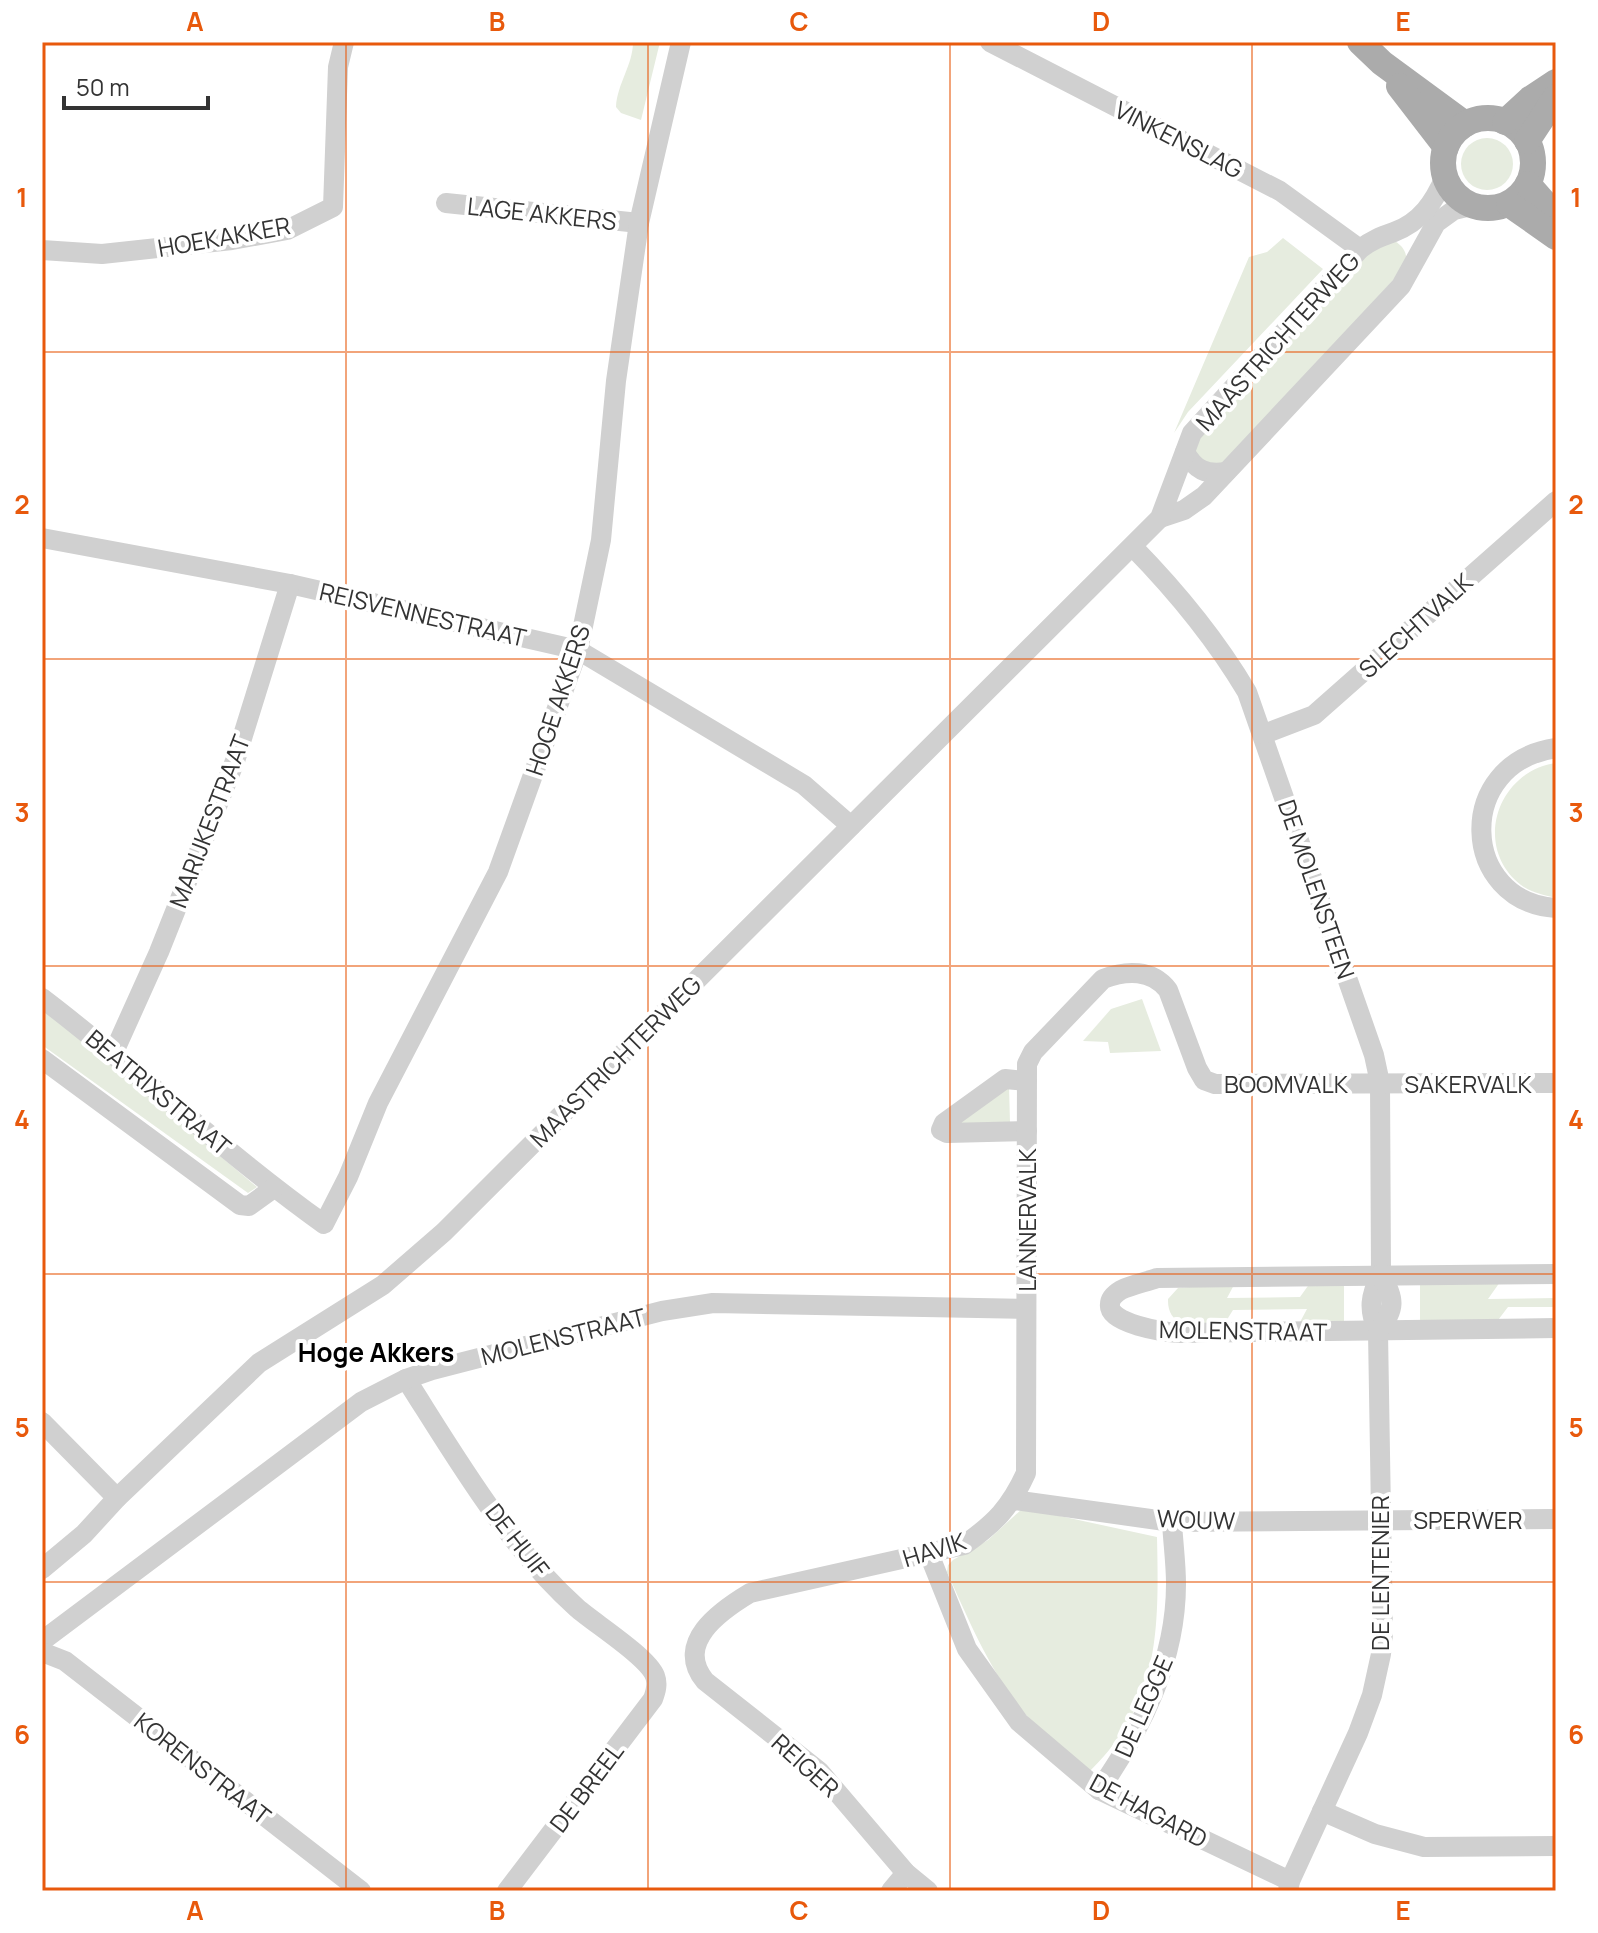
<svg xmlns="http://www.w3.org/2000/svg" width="1598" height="1933" font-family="Manrope,sans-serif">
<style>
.green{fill:#e6ecdf}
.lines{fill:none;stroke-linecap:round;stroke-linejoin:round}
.minor{stroke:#d0d0d0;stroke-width:20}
.major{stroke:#ababab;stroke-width:26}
.grid{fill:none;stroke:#e8590c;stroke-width:2;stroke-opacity:0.55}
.labels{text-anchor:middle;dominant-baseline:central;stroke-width:8;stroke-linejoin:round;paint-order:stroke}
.street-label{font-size:24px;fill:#333;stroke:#fff}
.neighbourhood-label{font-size:26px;font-weight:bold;fill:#000;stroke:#fff}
.neatline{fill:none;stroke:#e8590c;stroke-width:3}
.grid-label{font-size:26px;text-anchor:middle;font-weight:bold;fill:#e8590c}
</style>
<rect width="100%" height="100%" fill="#fff"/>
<g class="green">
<path d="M633 42H660L641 120 621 113 616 107C617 84 633 65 633 42Z"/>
<circle cx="1487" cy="164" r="26"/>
<polygon points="1283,238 1323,269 1188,412 1174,433 1249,257 1267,252"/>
<path d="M1392 239C1403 246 1408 252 1406 266L1227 463 1214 469 1194 456 1198 433 1369 247Z"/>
<path d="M1556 763V898C1544 895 1532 893 1521 885 1472 847 1497 771 1556 763Z"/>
<polygon points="1142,999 1161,1051 1110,1053 1108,1042 1083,1041 1111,1009"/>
<polygon points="42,1006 257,1187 248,1193 42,1045"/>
<polygon points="1009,1086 1010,1123 955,1124"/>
<polygon points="1420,1281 1500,1282 1488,1299 1556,1298 1556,1307 1508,1307 1495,1324 1420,1323"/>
<path d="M1235 1283 1227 1298 1300 1297 1310 1283H1344V1324H1299L1307 1309 1233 1310 1223 1326C1200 1325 1167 1331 1168 1299L1178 1288Z"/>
<path d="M1023 1508 1157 1537C1159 1630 1160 1704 1088 1773 1070 1757 1049 1741 1033 1723 993 1679 971 1625 947 1572L948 1565 953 1560 988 1540Z"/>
</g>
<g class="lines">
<g class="minor">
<polyline points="990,42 1280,191 1360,249"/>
<polyline points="446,203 639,223"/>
<polyline points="42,250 102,254 232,240 287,230 333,207 338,67 344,42"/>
<path d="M1185 452C1195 470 1206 475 1226 472"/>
<polyline points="1160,518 1184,510 1204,496 1401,286 1436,223 1454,210 1471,206"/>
<polyline points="42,538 290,584 578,650 804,785 851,826"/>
<path d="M1133 547C1177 592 1215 638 1247 692L1374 1055 1380 1083 1381 1274C1370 1296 1368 1309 1378 1332L1383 1634 1381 1654 1372 1695 1358 1733 1290 1881 1288 1891"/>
<polyline points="1264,734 1314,715 1556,501"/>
<path d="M1556 748C1453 763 1460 902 1556 908"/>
<path d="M42 998C138 1071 226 1154 324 1224L348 1177 378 1103 498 872 578 650 601 540 616 381 639 223 681 42"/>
<polyline points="114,1052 159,952 235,761 290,584"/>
<polyline points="42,1059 240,1205 249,1206 274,1188"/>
<polyline points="1027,1131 947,1133 941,1130 944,1123 1005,1079 1027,1081"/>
<path d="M1556 1274 1157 1278C1146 1282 1132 1285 1121 1290 1116 1293 1110 1298 1110 1304 1107 1324 1164 1332 1179 1333L1556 1328"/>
<path d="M1378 1332C1396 1307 1395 1301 1381 1274"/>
<path d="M406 1379C457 1459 506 1544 577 1608 594 1623 648 1657 655 1676 658 1684 656 1691 653 1699L507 1891"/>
<polyline points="42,1422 117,1498"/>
<polyline points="1014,1500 1172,1522 1556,1519"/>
<polyline points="929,1554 967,1649 1019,1722 1099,1790 1290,1881"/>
<path d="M42 1569 84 1534 117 1498 259 1363 383 1285 444 1232 1160 518 1192 433 1360 249C1372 240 1380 237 1394 232 1421 222 1434 202 1445 177"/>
<polyline points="42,1641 361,1402 406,1379 432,1370 662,1311 713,1303 1026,1309"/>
<polyline points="42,1652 65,1661 361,1891"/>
<path d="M1099 1790C1142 1729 1176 1660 1176 1584 1176 1563 1173 1542 1172 1522"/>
<polyline points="1322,1811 1375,1834 1424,1847 1556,1846"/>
<polyline points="891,1891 906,1873"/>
<path d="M928 1891 906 1873 819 1771 705 1681C674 1643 720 1611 750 1593L964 1545C995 1523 1010 1508 1026 1473L1027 1064 1033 1052 1103 979C1126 970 1152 969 1168 990L1197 1068 1204 1080 1215 1084 1556 1083"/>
</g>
<g class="major">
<polyline points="1360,42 1382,63 1465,124"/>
<polyline points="1399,86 1446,147"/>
<circle cx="1488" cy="163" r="45"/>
<polyline points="1505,122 1530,99 1556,82"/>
<polyline points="1527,141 1556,97"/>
<polyline points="1528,184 1556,216"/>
<polyline points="1509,204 1556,237"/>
</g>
</g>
<path class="grid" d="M346 42V1891M648 42V1891M950 42V1891M1252 42V1891M42 352H1556M42 659H1556M42 966H1556M42 1274H1556M42 1582H1556"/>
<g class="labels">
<g class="street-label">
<text transform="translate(1179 139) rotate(27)">VINKENSLAG</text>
<text transform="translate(542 213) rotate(6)">LAGE AKKERS</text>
<text transform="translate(224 236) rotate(-10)">HOEKAKKER</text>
<text transform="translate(1277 341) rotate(-48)">MAASTRICHTERWEG</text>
<text transform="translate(423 614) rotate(13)">REISVENNESTRAAT</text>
<text transform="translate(1415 625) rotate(-42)">SLECHTVALK</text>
<text transform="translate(557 700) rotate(-72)">HOGE AKKERS</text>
<text transform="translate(209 821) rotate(-69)">MARIJKESTRAAT</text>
<text transform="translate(1317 889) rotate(71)">DE MOLENSTEEN</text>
<text transform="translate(615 1061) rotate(-45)">MAASTRICHTERWEG</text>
<text x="1286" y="1083">BOOMVALK</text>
<text x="1468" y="1083">SAKERVALK</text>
<text transform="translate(159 1092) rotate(40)">BEATRIXSTRAAT</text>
<text transform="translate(1026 1220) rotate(-90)">LANNERVALK</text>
<text transform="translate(1243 1330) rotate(1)">MOLENSTRAAT</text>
<text transform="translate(563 1336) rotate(-14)">MOLENSTRAAT</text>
<text transform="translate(1196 1519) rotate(2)">WOUW</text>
<text x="1468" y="1519">SPERWER</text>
<text transform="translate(518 1540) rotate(52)">DE HUIF</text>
<text transform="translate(934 1549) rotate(-17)">HAVIK</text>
<text transform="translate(1379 1573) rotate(-90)">DE LENTENIER</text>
<text transform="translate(1143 1706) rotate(-66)">DE LEGGE</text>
<text transform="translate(806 1765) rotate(42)">REIGER</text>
<text transform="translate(203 1768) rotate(38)">KORENSTRAAT</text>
<text transform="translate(586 1787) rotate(-53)">DE BREEL</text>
<text transform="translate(1149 1810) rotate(28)">DE HAGARD</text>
</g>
<g class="neighbourhood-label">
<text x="376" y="1352">Hoge Akkers</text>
</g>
</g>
<rect width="1598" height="1933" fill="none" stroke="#ffffff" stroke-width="88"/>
<path d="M64 96v12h144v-12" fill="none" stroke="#333333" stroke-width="4"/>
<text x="76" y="96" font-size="24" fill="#333333" stroke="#ffffff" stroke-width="6" paint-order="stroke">50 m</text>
<rect x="44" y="44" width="1510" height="1845" class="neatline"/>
<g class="grid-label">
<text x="195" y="31">A</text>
<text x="497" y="31">B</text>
<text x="799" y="31">C</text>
<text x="1101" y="31">D</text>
<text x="1403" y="31">E</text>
<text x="22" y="207">1</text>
<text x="1576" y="207">1</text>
<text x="22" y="514">2</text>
<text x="1576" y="514">2</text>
<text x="22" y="822">3</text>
<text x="1576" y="822">3</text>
<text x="22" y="1129">4</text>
<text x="1576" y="1129">4</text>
<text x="22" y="1437">5</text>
<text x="1576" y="1437">5</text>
<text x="22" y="1744">6</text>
<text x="1576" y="1744">6</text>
<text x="195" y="1920">A</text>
<text x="497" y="1920">B</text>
<text x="799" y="1920">C</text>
<text x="1101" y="1920">D</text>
<text x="1403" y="1920">E</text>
</g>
</svg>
